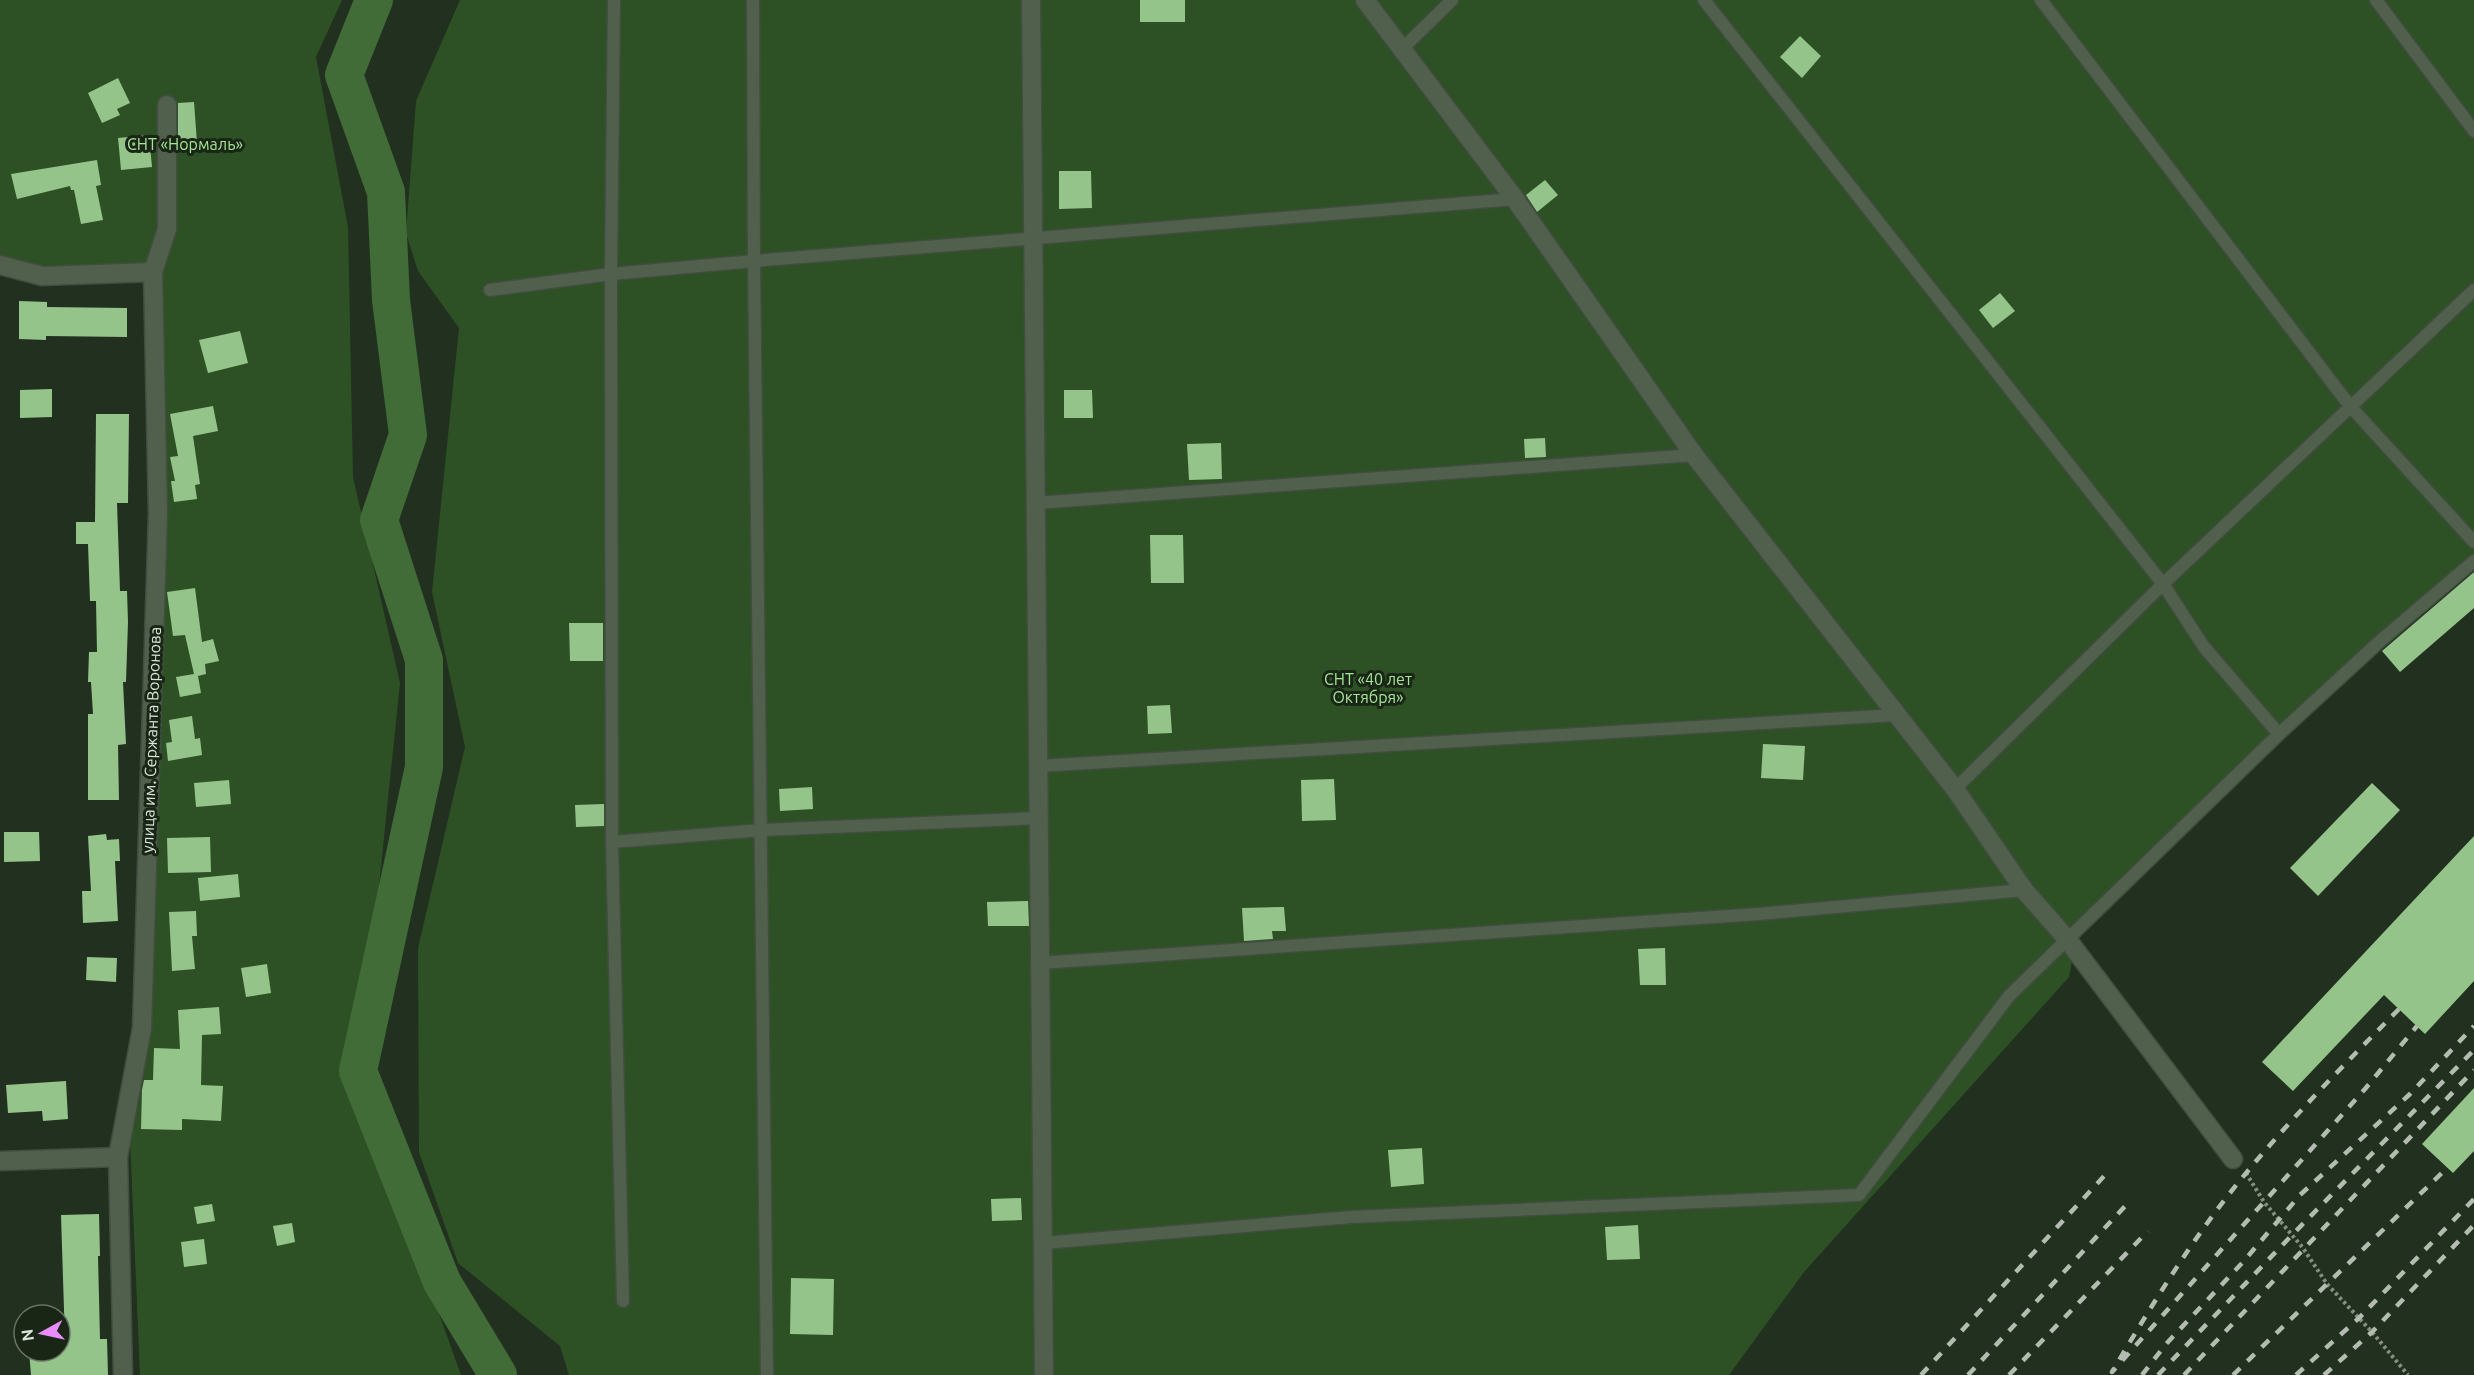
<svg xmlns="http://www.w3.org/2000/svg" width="2474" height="1375" font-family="Ubuntu,sans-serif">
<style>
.green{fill:#2d5125}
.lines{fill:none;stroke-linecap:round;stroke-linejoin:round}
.river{stroke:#416b37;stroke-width:38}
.building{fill:#95c48b}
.service-casing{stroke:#414d3f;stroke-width:15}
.minor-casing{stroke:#414d3f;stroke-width:21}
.path{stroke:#859082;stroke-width:4;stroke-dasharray:3 3;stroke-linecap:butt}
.service{stroke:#51604d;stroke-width:12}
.minor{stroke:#51604d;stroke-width:18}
.rail{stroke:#b2bcb0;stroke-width:4.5;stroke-dasharray:10 10;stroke-linecap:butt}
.labels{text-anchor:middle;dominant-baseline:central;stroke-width:6;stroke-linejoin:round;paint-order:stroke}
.park-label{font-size:16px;fill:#a4e496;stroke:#192616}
.street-label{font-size:16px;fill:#dae3d8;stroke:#192616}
</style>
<rect width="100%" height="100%" fill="#22301f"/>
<g class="green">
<polygon points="0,0 342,0 316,57 348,227 353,477 400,683 358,1088 461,1375 140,1375 130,1138 159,286 0,260"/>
<polygon points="460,0 2474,0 2474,567 2314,704 2076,939 2069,977 1804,1272 1729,1375 569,1375 560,1346 458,1263 419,1152 418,948 465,747 432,592 459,328 418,271 406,233 416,101"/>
</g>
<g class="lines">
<polyline class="river" points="374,0 344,75 386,192 391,300 408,435 379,520 424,660 424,767 358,1071 442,1282 498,1375"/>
</g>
<g class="building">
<rect x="1140" y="0" width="45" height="22"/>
<polygon points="1800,36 1821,56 1802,78 1780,57"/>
<polygon points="118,78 130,103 117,109 120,115 102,123 88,93"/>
<polygon points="194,102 197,143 178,144 178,103"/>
<polygon points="149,135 152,167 121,170 118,138"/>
<polygon points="97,160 101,185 96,186 103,220 81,224 74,190 71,190 70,186 17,199 11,174"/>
<polygon points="1059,171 1091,171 1092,208 1059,209"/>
<polygon points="1545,180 1558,195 1537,212 1526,195"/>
<polygon points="2000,293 2015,311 1993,328 1979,310"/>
<polygon points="19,301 47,302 47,307 127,308 127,337 46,336 46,340 19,339"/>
<polygon points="240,331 248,363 208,373 199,340"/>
<polygon points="52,389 52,417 20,418 20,390"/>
<polygon points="1064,390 1092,390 1093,418 1064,418"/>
<polygon points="213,406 218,431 193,436 200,484 195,485 197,499 174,502 171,481 175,481 170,457 178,456 170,414"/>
<polygon points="96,414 129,414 128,503 117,503 120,591 127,591 128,622 126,682 123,682 126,744 118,745 119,800 88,800 88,714 93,714 91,682 88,682 89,652 97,652 96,601 90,601 88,544 76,544 76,522 95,522"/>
<polygon points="1545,438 1546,457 1525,458 1524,439"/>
<polygon points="1221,443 1222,479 1189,480 1187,444"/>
<polygon points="1150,535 1183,535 1184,583 1151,583"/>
<polygon points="2474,572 2474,608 2400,672 2382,651"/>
<polygon points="195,588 202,642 213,639 219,661 205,664 206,674 198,676 201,693 180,697 176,677 194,674 185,635 173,636 167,592"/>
<polygon points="569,623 603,623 603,661 570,661"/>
<polygon points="1170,705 1172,733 1148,734 1147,706"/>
<polygon points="192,716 195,739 200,738 202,755 168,761 166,743 172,742 169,720"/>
<polygon points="1763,744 1805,746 1803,780 1761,778"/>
<polygon points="1334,779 1336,820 1302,821 1301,780"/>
<polygon points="229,780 231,804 196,807 194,783"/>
<polygon points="2372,783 2400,810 2318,896 2290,868"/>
<polygon points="812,787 813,809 780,811 779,789"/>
<polygon points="604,804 604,826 576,827 575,805"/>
<polygon points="4,832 39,832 40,861 4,862"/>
<polygon points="106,834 107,840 119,839 120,861 115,861 118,921 83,923 82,891 91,891 88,836"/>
<polygon points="2474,836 2474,981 2425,1034 2384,995 2293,1091 2262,1062"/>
<polygon points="210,837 211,872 168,873 167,838"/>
<polygon points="238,874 240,897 200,901 198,878"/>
<polygon points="1028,901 1029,926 988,926 987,902"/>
<polygon points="1284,907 1286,931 1272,931 1273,939 1244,941 1242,908"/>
<polygon points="196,911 197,936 192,936 195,969 172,971 169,912"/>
<polygon points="1665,948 1666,985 1640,985 1638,949"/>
<polygon points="87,957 117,958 116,982 86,980"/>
<polygon points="267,964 271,993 246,997 241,968"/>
<polygon points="219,1007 221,1034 202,1035 201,1085 223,1086 221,1121 182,1119 182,1130 141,1129 142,1090 144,1080 153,1080 154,1048 180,1049 178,1010"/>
<polygon points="66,1081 68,1119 43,1121 42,1111 8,1113 6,1085"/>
<polygon points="2474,1088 2474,1151 2453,1173 2422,1144"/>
<polygon points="1422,1148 1424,1184 1391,1187 1388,1150"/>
<polygon points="1021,1198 1022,1220 992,1221 991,1199"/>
<polygon points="212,1204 215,1221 197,1224 194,1207"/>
<polygon points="99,1214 100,1256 98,1256 100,1339 107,1339 108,1375 31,1375 29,1351 60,1351 60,1341 65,1341 61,1215"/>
<polygon points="292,1223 295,1242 277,1246 273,1226"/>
<polygon points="1638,1225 1640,1259 1607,1260 1605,1227"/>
<polygon points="204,1239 207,1264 184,1267 181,1242"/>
<polygon points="791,1278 834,1279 833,1335 790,1334"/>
</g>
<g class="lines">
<g class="service-casing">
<g id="service">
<polyline points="614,0 611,274 612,842 623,1301"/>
<polyline points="753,0 754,261 767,1375"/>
<polyline points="1704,0 2163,584 2204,647 2279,734"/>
<polyline points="2041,0 2350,406 2474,542"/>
<polyline points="2376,0 2474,131"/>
<polyline points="1402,49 1452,0"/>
<polyline points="490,290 611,274 754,261 1515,199"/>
<polyline points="1036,503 1694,455"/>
<polyline points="1038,766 1897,715"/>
<polyline points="1955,789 2163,584 2474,290"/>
<polyline points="612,842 762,830 1039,818"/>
<polyline points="1040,963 1759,914 2024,890"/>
<polyline points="1043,1243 1351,1217 1859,1195 2009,996 2279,734 2379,642 2474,561"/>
</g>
</g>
<g class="minor-casing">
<g id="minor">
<polyline points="1031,0 1044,1375"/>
<polyline points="1365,0 1515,199 1694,455 1955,789 2024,890 2067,939 2233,1159"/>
<polyline points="0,265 42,276 153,272"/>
<polyline points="0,1161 118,1157"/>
<polyline points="123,1375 118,1157 142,1028 158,513 153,272 167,229 167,105"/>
</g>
</g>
<polyline class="path" points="2246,1173 2264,1202 2303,1248 2327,1284 2372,1332 2408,1375"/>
<use href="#service" class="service"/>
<use href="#minor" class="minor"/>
<g class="rail">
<path d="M2399 1009C2347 1062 2294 1115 2247 1172 2195 1234 2153 1303 2112 1372L2365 1089 2417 1026"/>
<polyline points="1921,1375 2106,1174"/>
<polyline points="1968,1375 2128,1203"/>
<polyline points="2009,1375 2148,1231"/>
<polyline points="2142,1375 2166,1344 2243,1262 2300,1195 2410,1094 2474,1026"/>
<polyline points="2158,1375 2291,1236 2474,1050"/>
<polyline points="2184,1375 2474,1070"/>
<polyline points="2233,1375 2447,1168"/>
<polyline points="2296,1375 2359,1318 2474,1199"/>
<polyline points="2324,1375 2372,1332 2474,1225"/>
</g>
</g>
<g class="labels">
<g class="park-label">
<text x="185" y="144">СНТ «Нормаль»</text>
<text x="1368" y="679">СНТ «40 лет<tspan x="1368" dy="18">Октября»</tspan></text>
</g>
<g class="street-label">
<text transform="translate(151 740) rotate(-88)">улица им. Сержанта Воронова</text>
</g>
</g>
<g transform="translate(42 1333) rotate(262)"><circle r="28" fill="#192616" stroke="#667264" stroke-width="1.5"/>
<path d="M0-4.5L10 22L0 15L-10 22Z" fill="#e98dfe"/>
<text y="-9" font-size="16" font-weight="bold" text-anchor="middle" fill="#dae3d8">N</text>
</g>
</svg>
